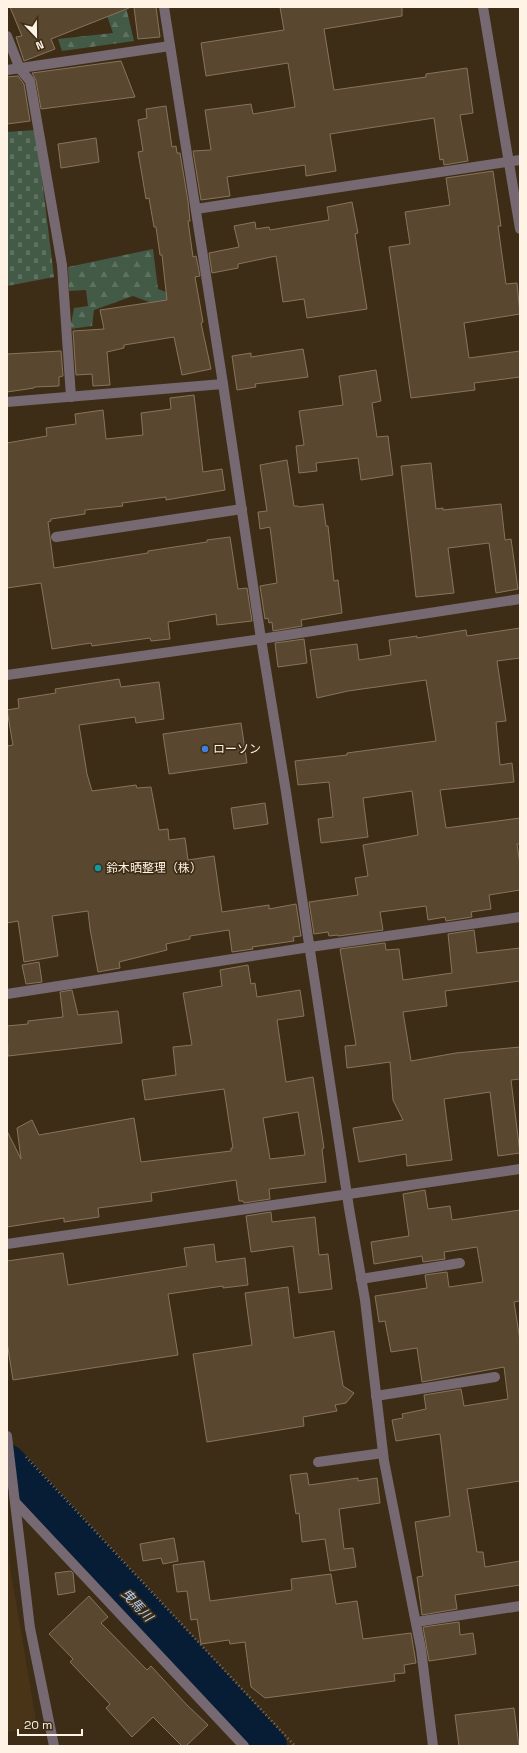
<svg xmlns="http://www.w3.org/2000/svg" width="527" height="1753" font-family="'Space Grotesk','Noto Sans JP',sans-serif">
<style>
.built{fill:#4a3417}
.forest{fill:url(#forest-firs)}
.cemetery{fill:url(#cemetery-stones)}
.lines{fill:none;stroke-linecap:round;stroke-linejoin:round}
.river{stroke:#071c35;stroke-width:38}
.building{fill:#5a4730;stroke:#88745c;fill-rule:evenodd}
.path{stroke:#847561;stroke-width:2.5;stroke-dasharray:1 3;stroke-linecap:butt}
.minor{stroke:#766971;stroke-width:10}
.shop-dot{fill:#3f7fe0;stroke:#3e2d16;stroke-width:1.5}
.culture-dot{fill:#0f9aa8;stroke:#3e2d16;stroke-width:1.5}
.labels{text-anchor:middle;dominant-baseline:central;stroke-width:3.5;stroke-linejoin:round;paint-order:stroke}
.poi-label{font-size:12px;fill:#fef3e5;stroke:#3e2d16;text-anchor:start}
.water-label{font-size:13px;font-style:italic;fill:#b0d1fa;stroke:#3e2d16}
</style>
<defs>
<pattern id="forest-firs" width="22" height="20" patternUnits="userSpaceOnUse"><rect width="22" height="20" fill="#435a47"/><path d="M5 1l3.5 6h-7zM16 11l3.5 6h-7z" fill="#5f7261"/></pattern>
<pattern id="cemetery-stones" width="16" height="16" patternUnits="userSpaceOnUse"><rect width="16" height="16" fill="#435a47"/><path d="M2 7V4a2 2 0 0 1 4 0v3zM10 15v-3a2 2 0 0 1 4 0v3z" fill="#5f7261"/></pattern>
</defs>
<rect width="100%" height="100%" fill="#3e2d16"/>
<polygon class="built" points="7,1549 37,1727 7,1732"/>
<g class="forest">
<polygon points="104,7 126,7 134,41 62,51 58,39 113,33"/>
<polygon points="153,249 158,289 166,292 171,310 133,296 94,310 92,326 70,329 74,308 88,306 86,290 69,291 68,267"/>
</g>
<polygon class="cemetery" points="36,130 54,277 7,286 7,132"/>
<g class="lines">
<polyline class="river" points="7,1463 268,1746"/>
</g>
<g class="building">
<polygon points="10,7 129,7 129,8 51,39 55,49 24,61 16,37 22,36"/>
<polygon points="134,7 156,7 160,37 138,39"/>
<polygon points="280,7 402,7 402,16 324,29 334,90 426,77 426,74 467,68 473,113 460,115 468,161 444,165 443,159 440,160 434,118 330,134 336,171 306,176 305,165 227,177 230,196 201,200 193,151 211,150 205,110 251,104 253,114 295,107 288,63 206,76 201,43 284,30"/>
<polygon points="121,61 135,97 41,109 36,80 32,73"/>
<polygon points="18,76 24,84 30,121 7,124 7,77"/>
<polygon points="166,106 172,147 176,146 177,153 180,153 188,201 190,221 188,221 193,257 196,256 200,276 195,277 203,322 201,323 211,369 182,375 174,337 124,345 124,348 107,352 110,385 93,386 92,374 76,375 73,331 104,329 100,310 167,300 162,255 160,255 156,227 154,227 149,198 146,199 142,175 138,152 143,151 138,120 147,118 146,109"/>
<polygon points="96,138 99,162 61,168 58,144"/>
<polygon points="493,171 501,226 498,226 506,284 517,283 520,314 464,323 469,358 520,351 520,377 474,383 475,390 411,398 389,247 410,244 405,212 450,205 446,178"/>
<polygon points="352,202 358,233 355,234 367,309 307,318 304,299 283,302 276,256 238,264 238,268 212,273 209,253 239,247 234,226 255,222 256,229 269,227 270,230 329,220 327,207"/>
<polygon points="303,349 308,377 255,384 256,387 237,390 232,356 251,353 251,357"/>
<polygon points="61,351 63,376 59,377 59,386 34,387 34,388 7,392 7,354"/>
<polygon points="376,370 381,401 372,403 377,437 388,436 393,475 361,480 358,458 316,463 317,471 299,473 296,446 304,445 299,411 343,405 339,376"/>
<polygon points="194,395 203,472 222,469 225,490 166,500 166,497 122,503 123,506 85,510 85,514 51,519 51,521 48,522 54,568 148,553 148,551 207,542 207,540 230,537 238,589 247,588 252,621 217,625 216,614 168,622 170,639 151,641 150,638 92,646 91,643 52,649 41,583 7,588 7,443 47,436 46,428 76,424 75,414 103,410 106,439 143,435 141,413 171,409 170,398"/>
<polygon points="287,460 294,506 298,506 299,507 323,504 326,526 328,526 334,581 338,580 342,613 301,620 302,626 273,631 272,622 269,623 268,618 265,619 260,586 277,583 270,527 260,529 258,512 267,511 260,465"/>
<polygon points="431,463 436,509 443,508 443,510 501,504 505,540 511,539 518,589 496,593 489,543 448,548 454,593 416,597 401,466"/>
<polygon points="520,628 520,658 497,661 506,721 496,722 500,765 512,763 514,782 440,790 446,828 520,818 520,844 517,844 520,864 520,890 489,895 491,909 471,912 472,917 446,921 445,917 428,920 426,906 380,912 383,930 338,936 338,935 329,936 328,932 314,934 309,902 358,895 355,878 368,876 363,845 418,835 412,791 363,798 368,837 321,843 318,819 333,817 329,782 298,785 295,761 347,755 347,753 436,741 426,680 348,691 317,698 310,650 357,644 359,660 391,655 389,640 417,636 417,638 466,630 467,636"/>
<polygon points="304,639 307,663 278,667 275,643"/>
<polygon points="119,679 121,687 159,682 164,719 136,723 135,717 79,725 87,774 92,791 136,785 137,788 151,787 159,830 168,829 169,840 185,838 188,860 214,856 222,912 269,905 269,909 296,904 301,936 293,937 294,941 252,947 253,949 232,952 229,930 190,936 190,939 166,944 167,950 119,962 120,968 98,972 90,929 88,911 52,916 58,956 24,962 18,921 7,923 7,746 13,745 7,710 19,708 18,699 56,693 55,689"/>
<polygon points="241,723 247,763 169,774 163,734"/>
<polygon points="265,803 268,824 234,829 231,808"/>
<polygon points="474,930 477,953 520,948 520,981 445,991 447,1006 403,1012 411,1061 456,1053 520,1047 520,1079 511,1080 520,1153 498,1156 490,1092 444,1099 452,1160 407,1166 406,1154 359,1162 353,1128 403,1120 393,1100 390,1062 347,1068 345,1046 356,1045 340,949 385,943 386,950 399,949 403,980 452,973 448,934"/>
<polygon points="39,962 42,982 26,984 22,965"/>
<path d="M248 965 251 984 255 983 257 997 300 990 304 1016 277 1020 286 1082 313 1077 324 1148 322 1149 326 1182 269 1189 270 1199 244 1203 243 1201H239L236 1180 190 1187 151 1193 152 1201 98 1208 99 1217 64 1222V1218L7 1227V1131L21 1159 17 1128 32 1120 39 1135 134 1118 141 1162 231 1151V1148H233L224 1089 145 1100 142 1080 176 1075 173 1047 192 1045 183 993 222 986 220 970ZM298 1112 305 1155 270 1159 263 1118Z"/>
<polygon points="72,990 78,1015 118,1011 122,1043 8,1056 7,1026 28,1024 28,1021 63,1017 60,992"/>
<polygon points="425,1190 428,1209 450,1206 452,1220 520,1210 520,1301 514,1302 520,1340 520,1481 467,1489 477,1552 483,1552 485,1567 520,1561 520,1585 455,1595 457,1609 422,1615 417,1577 423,1576 415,1522 450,1516 440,1434 396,1441 392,1420 403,1418 402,1414 426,1409 424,1395 461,1389 464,1406 508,1399 504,1367 422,1382 417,1348 391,1352 385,1321 379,1322 375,1296 427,1288 425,1275 447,1272 449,1287 483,1282 477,1247 444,1252 445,1259 423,1262 422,1256 374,1264 371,1242 409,1236 403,1194"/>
<polygon points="271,1212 272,1222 315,1217 319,1255 328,1254 332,1289 299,1293 293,1246 251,1252 246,1216"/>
<polygon points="214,1244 216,1262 245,1258 248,1285 223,1288 223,1286 168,1294 178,1355 13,1380 7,1342 7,1261 63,1253 68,1285 187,1266 184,1248"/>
<polygon points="288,1287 294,1338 334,1331 343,1386 354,1393 346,1403 335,1405 337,1411 303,1417 304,1426 207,1442 193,1354 252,1345 245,1293"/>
<polygon points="307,1473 309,1485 358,1478 358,1481 377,1478 380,1503 339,1509 344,1549 353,1548 356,1567 330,1571 325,1539 302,1542 299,1513 296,1514 290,1475"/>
<polygon points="174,1538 178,1561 163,1564 161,1558 143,1561 140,1544"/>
<polygon points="204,1561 210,1601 292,1590 291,1579 331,1574 336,1604 357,1601 363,1639 411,1633 416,1663 404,1665 405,1673 394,1674 395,1681 265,1698 251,1687 245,1642 230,1644 229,1640 201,1644 197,1619 191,1620 187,1591 177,1592 173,1565"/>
<polygon points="71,1571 73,1573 75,1592 58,1595 55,1573"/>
<polygon points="89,1596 108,1617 101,1623 147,1670 151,1666 186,1704 208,1725 186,1746 182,1746 153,1717 132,1737 106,1708 110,1704 70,1662 73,1659 49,1634"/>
<polygon points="459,1622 460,1635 473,1633 476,1654 429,1661 423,1627"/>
<polygon points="514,1708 519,1746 459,1746 455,1715"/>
</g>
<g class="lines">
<polyline class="path" points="26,1457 295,1746"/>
<g class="minor">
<polyline points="164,7 223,384 261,639 286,792 349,1208 365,1300 384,1461 421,1649 433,1746"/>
<polyline points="483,7 520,229"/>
<polyline points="7,36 20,69 30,81 62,265 71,397"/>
<polyline points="7,70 170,46"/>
<polyline points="196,209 520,160"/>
<polyline points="7,402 223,384"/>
<polyline points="56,537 242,509"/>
<polyline points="7,675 261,639 520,599"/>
<polyline points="7,994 310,947 520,917"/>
<polyline points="7,1244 520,1169"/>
<polyline points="361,1279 460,1263"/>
<polyline points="376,1396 495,1377"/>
<polyline points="7,1436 30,1628 54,1746"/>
<polyline points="318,1462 383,1453"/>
<polyline points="15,1502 244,1746"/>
<polyline points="416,1622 520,1606"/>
</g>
</g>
<circle class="shop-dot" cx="205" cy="749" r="4"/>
<circle class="culture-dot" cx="98" cy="868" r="4"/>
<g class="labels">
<g class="poi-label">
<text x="213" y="749">ローソン</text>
<text x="106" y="868">鈴木晒整理（株）</text>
</g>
<g class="water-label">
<text transform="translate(137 1605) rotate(47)">曳馬川</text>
</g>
</g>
<rect width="527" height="1753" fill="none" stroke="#fef3e5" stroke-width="16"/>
<g transform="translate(36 36) rotate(158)" stroke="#3e2d16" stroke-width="3" paint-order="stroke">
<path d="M0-3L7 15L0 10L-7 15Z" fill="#fef3e5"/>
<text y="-6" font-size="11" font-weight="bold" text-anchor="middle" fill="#fef3e5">N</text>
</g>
<path d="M18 1729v6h64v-6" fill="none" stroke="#fef3e5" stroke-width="2"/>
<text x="24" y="1729" font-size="12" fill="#fef3e5" stroke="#3e2d16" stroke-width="3" paint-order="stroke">20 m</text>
</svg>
